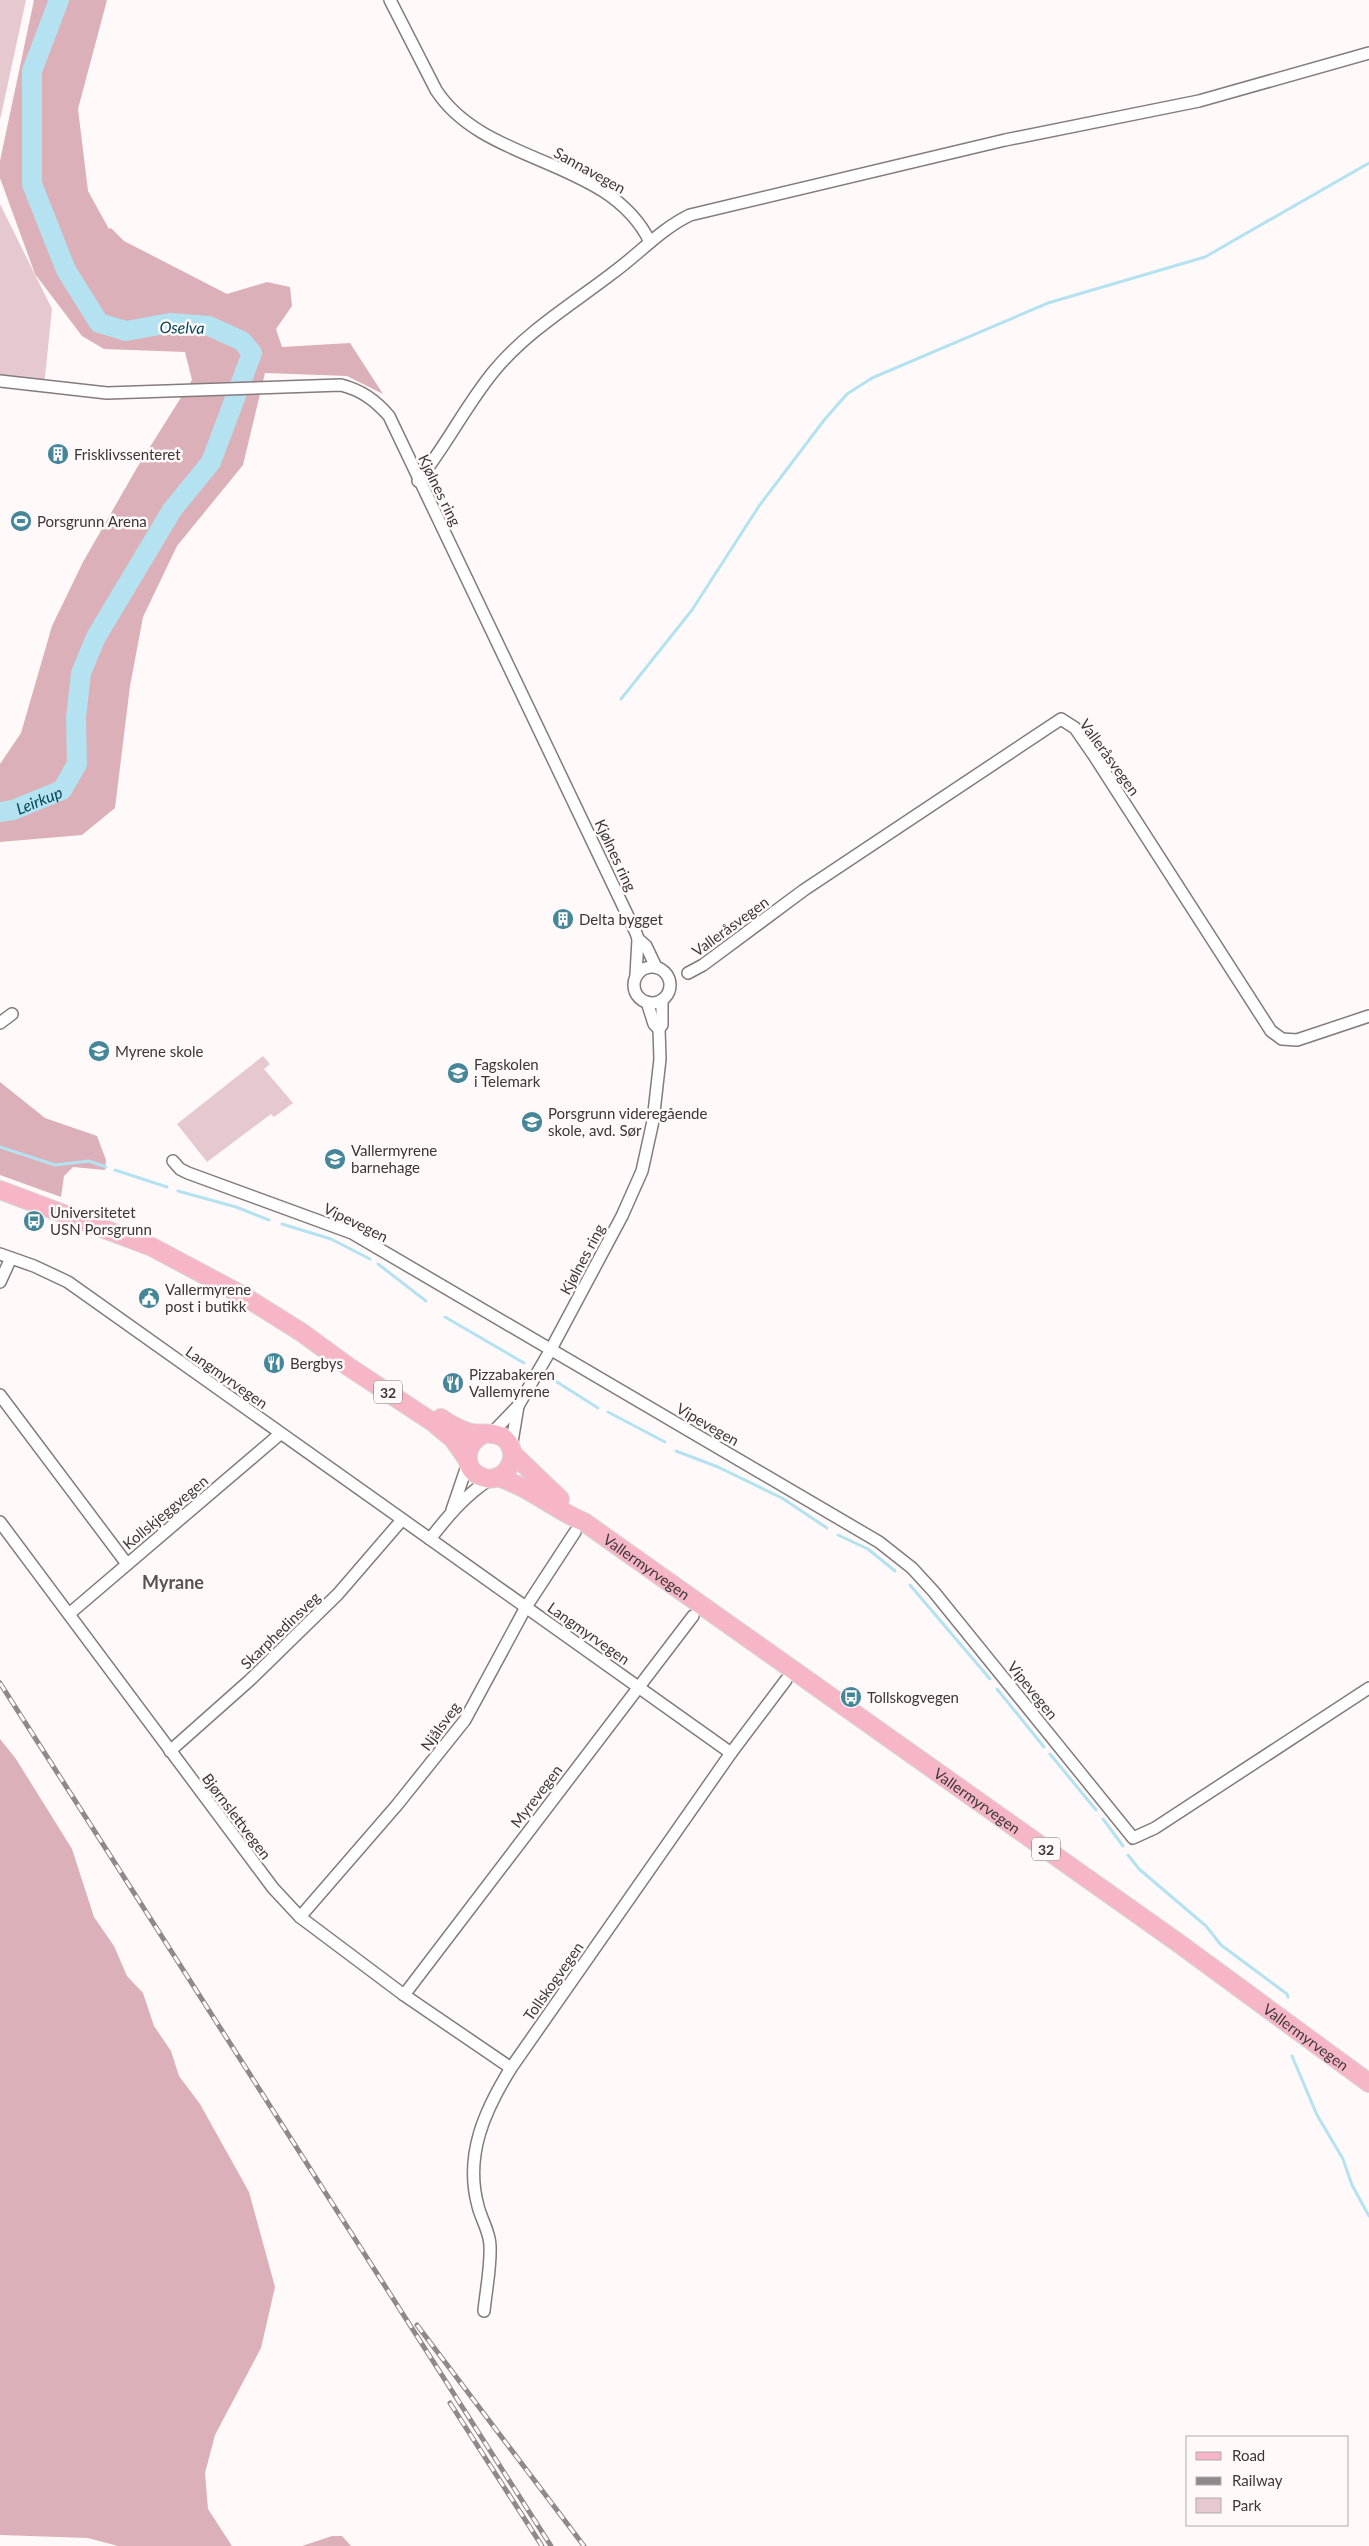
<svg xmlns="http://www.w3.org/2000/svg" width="1369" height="2546" font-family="Lato,sans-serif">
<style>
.green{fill:#e5c9ce}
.forest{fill:#dbb0b8}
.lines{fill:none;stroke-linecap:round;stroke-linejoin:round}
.stream{stroke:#b4e2f0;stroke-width:3}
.river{stroke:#b4e2f0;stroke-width:20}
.minor-casing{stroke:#837b7c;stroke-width:14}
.primary-casing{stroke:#d8d7d7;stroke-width:20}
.minor{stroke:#fff;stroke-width:11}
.primary{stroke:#f7b6c5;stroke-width:18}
.rail-casing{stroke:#8e898a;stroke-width:5}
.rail{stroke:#fff9fa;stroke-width:3;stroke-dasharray:9;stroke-linecap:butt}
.labels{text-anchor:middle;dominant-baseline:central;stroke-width:5;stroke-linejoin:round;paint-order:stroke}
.shield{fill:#fff9fa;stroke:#767172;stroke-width:1}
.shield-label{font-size:14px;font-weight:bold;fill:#3b3738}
.street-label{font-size:15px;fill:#3b3738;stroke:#fff9fa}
.poi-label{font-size:15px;fill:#3b3738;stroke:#fff9fa;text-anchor:start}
.water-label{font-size:16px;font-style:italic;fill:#024655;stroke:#fff9fa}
.quarter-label{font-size:18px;font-weight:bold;fill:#585152;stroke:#fff9fa}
</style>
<rect width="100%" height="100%" fill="#fff9fa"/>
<g class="green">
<polygon points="0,0 26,0 0,120"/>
<polygon points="0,204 52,309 44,386 0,381"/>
<polygon points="263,1056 270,1064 264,1069 293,1103 274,1117 271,1114 207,1162 177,1124"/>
</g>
<g class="forest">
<polygon points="34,0 107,0 78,109 88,191 109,229 111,228 124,241 227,294 267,282 290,287 292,306 276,329 282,347 350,343 383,394 347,376 265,373 243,465 177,546 143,617 130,686 115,808 82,835 0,842 0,764 21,733 52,626 83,562 138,466 192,380 185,352 104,349 82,336 35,274 0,178 0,161"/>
<polygon points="0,1082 45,1118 97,1136 106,1160 105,1170 73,1167 64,1176 61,1197 0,1175"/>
<polygon points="0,1739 16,1759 72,1849 94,1917 114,1946 127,1976 143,1993 154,2026 171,2051 179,2076 200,2104 249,2192 275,2287 261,2348 215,2435 205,2473 208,2509 232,2546 118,2546 88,2538 0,2535"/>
<polygon points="332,2536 342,2536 351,2546 302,2546"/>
</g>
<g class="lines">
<g class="stream">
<polyline points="621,699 692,610 759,506 825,419 847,394 872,378 1048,303 1205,257 1369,163"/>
<polyline points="0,1147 55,1165 89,1161 106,1167"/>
<polyline points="115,1170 167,1187"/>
<polyline points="178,1191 236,1207 269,1220"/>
<polyline points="282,1224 331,1239 370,1259"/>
<polyline points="378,1264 426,1301"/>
<polyline points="445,1317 524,1363"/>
<polyline points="557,1382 598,1408"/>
<polyline points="608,1412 665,1442"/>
<polyline points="676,1451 718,1467 782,1498 827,1528"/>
<polyline points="838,1535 868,1549 895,1571"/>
<polyline points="910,1585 990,1679"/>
<polyline points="997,1689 1044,1747"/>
<polyline points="1050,1754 1096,1810"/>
<polyline points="1103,1819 1123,1846"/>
<polyline points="1128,1855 1139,1869 1206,1926 1221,1945 1287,1994 1288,1997"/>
<polyline points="1292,2056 1317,2115 1343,2159 1352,2185 1369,2216"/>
</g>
<path class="river" id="s1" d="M0 812 13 810 62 790 77 764 76 718 81 673 96 637 172 510 211 462 252 353 242 341 209 326 170 323 126 331 99 323 66 270 32 184V71L59 0"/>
<g class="minor-casing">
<g id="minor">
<path d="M390 0 436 90C485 166 609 157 650 242"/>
<path d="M0 381 107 393 341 385C361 390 375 400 389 416L636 933 638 939 636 975"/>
<path d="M418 481C446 446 466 405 494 371 527 331 574 303 614 272 640 253 661 229 690 215L1005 140 1199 101 1369 53"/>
<polyline points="638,939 646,946 656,967"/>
<circle cx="652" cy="985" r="18"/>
<polyline points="688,973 703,965 804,890 1061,719 1075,728 1093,754 1271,1031 1282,1039 1297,1040 1369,1016"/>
<polyline points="647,1002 654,1024 659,1029"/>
<polyline points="0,1023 12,1014"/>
<polyline points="173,1161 180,1169 188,1173 352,1233 879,1542 912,1568 934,1592 1133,1838 1155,1828 1369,1688"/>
<path d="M0 1254 34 1266 68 1282 430 1539C448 1516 466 1494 492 1478"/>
<polyline points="0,1282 11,1258"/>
<polyline points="0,1395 127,1564"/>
<polyline points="492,1433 518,1406 550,1351 622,1216 642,1171 653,1121 660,1059 659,1029 662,1025 662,1000"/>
<polyline points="511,1448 518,1406"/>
<polyline points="452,1510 468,1463"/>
<polyline points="0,1522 273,1888 300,1917 404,1995 511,2068"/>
<polyline points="430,1539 731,1753"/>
<polyline points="69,1614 280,1434"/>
<polyline points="170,1751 250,1680 338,1594 401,1521"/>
<polyline points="300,1917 397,1805 465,1720 526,1607 575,1532"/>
<polyline points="404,1995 693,1616"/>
<path d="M484 2311C486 2290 491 2267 490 2246 490 2232 481 2219 478 2206 464 2155 485 2110 511 2068L731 1753 786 1680"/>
</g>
</g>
<g class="primary-casing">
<g id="primary">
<polyline points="0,1190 152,1247 242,1295 301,1332 349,1367 434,1423 453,1439 467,1459"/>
<path d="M441 1418C449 1424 458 1429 468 1432 481 1436 495 1430 505 1439 523 1456 504 1486 482 1477 461 1469 465 1444 482 1435"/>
<polyline points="512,1453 560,1499"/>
<path id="s2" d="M497 1477C530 1487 553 1509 584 1522L1177 1942 1369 2083"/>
</g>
</g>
<use href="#minor" class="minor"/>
<use href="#primary" class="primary"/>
<g class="rail-casing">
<g id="rail">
<polyline points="0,1683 551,2546"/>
<polyline points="417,2325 584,2546"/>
<polyline points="450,2403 542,2546"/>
</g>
</g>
<use href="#rail" class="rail"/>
</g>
<defs>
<g id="building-disc" transform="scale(1.125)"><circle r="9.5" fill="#458699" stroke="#fff9fa"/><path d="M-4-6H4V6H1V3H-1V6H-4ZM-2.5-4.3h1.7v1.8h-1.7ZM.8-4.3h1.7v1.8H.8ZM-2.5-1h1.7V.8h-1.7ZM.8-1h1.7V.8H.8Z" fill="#fff"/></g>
<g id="stadium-disc" transform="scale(1.125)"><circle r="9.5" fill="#458699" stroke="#fff9fa"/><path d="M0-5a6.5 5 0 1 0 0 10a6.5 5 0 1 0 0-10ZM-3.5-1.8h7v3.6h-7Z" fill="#fff"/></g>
<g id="school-disc" transform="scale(1.125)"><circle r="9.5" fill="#458699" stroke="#fff9fa"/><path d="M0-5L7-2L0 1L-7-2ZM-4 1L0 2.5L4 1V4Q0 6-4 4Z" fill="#fff"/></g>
<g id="bus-disc" transform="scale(1.125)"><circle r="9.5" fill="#458699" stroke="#fff9fa"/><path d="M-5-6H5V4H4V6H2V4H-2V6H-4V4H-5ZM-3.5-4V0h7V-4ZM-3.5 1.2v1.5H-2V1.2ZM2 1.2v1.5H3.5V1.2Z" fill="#fff"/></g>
<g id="civic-disc" transform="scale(1.125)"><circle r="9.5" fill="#458699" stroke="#fff9fa"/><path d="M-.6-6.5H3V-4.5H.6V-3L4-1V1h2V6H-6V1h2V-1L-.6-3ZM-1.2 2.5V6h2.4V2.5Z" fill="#fff"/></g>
<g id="restaurant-disc" transform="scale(1.125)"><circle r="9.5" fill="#458699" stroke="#fff9fa"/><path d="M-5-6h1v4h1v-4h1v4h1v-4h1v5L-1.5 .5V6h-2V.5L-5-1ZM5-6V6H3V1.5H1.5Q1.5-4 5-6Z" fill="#fff"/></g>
</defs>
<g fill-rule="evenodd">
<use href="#building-disc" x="58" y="454"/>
<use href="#stadium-disc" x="21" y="521"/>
<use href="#building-disc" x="563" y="919"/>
<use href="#school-disc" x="99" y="1051"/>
<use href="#school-disc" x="458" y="1073"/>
<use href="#school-disc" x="532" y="1122"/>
<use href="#school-disc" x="335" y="1159"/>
<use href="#bus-disc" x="34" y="1221"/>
<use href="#civic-disc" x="149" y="1298"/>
<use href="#restaurant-disc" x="274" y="1363"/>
<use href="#restaurant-disc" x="453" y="1383"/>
<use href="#bus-disc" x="851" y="1697"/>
</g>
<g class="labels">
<g class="shield">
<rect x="374" y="1380.5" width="28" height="23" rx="4"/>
<rect x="1032" y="1837.5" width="28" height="23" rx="4"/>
</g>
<g class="shield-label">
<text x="388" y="1392">32</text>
<text x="1046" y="1849">32</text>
</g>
<g class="street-label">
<text transform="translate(590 170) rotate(29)">Sannavegen</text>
<text transform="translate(440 490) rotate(64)">Kjølnes ring</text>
<text transform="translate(1110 757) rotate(54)">Valleråsvegen</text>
<text transform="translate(616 855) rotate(65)">Kjølnes ring</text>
<text transform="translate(730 926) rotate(-36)">Valleråsvegen</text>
<text transform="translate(356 1222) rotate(26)">Vipevegen</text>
<text transform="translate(582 1259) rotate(-62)">Kjølnes ring</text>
<text transform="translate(227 1377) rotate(35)">Langmyrvegen</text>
<text transform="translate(708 1424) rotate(30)">Vipevegen</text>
<text transform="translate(165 1512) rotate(-40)">Kollskjeggvegen</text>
<text stroke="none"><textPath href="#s2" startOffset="175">Vallermyrvegen</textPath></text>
<text transform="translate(280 1630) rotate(-44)">Skarphedinsveg</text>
<text transform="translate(589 1633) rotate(35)">Langmyrvegen</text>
<text transform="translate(1033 1690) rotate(51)">Vipevegen</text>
<text transform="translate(440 1726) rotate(-54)">Njålsveg</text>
<text transform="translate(536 1796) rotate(-53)">Myrevegen</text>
<text stroke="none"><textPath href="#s2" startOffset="580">Vallermyrvegen</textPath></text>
<text transform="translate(237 1816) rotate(53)">Bjørnslettvegen</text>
<text transform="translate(553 1981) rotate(-55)">Tollskogvegen</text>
<text stroke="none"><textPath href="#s2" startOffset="985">Vallermyrvegen</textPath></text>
</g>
<g class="poi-label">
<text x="74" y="454">Frisklivssenteret</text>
<text x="37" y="521">Porsgrunn Arena</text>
<text x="579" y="919">Delta bygget</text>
<text x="115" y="1051">Myrene skole</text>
<text x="474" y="1064">Fagskolen<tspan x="474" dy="17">i Telemark</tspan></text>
<text x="548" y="1113">Porsgrunn videregående<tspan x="548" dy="17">skole, avd. Sør</tspan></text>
<text x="351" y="1150">Vallermyrene<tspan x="351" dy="17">barnehage</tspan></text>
<text x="50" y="1212">Universitetet<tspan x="50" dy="17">USN Porsgrunn</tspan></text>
<text x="165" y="1289">Vallermyrene<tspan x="165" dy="17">post i butikk</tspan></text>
<text x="290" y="1363">Bergbys</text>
<text x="469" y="1374">Pizzabakeren<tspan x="469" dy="17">Vallemyrene</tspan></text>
<text x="867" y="1697">Tollskogvegen</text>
</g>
<g class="water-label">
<text transform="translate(182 327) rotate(1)">Oselva</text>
<text stroke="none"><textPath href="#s1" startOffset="41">Leirkup</textPath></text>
</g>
<g class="quarter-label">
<text x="173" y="1582">Myrane</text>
</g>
</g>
<rect x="1186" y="2436" width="162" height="90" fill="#fff9fa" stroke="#b1abac"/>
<rect x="1196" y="2452" width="25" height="8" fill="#f7b6c5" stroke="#b1abac"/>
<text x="1232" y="2461" font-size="15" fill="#3b3738">Road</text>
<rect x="1196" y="2477" width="25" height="8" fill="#8e898a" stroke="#b1abac"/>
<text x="1232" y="2486" font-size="15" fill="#3b3738">Railway</text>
<rect x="1196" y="2498" width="25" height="15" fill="#e5c9ce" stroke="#b1abac"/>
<text x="1232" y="2511" font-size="15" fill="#3b3738">Park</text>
</svg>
